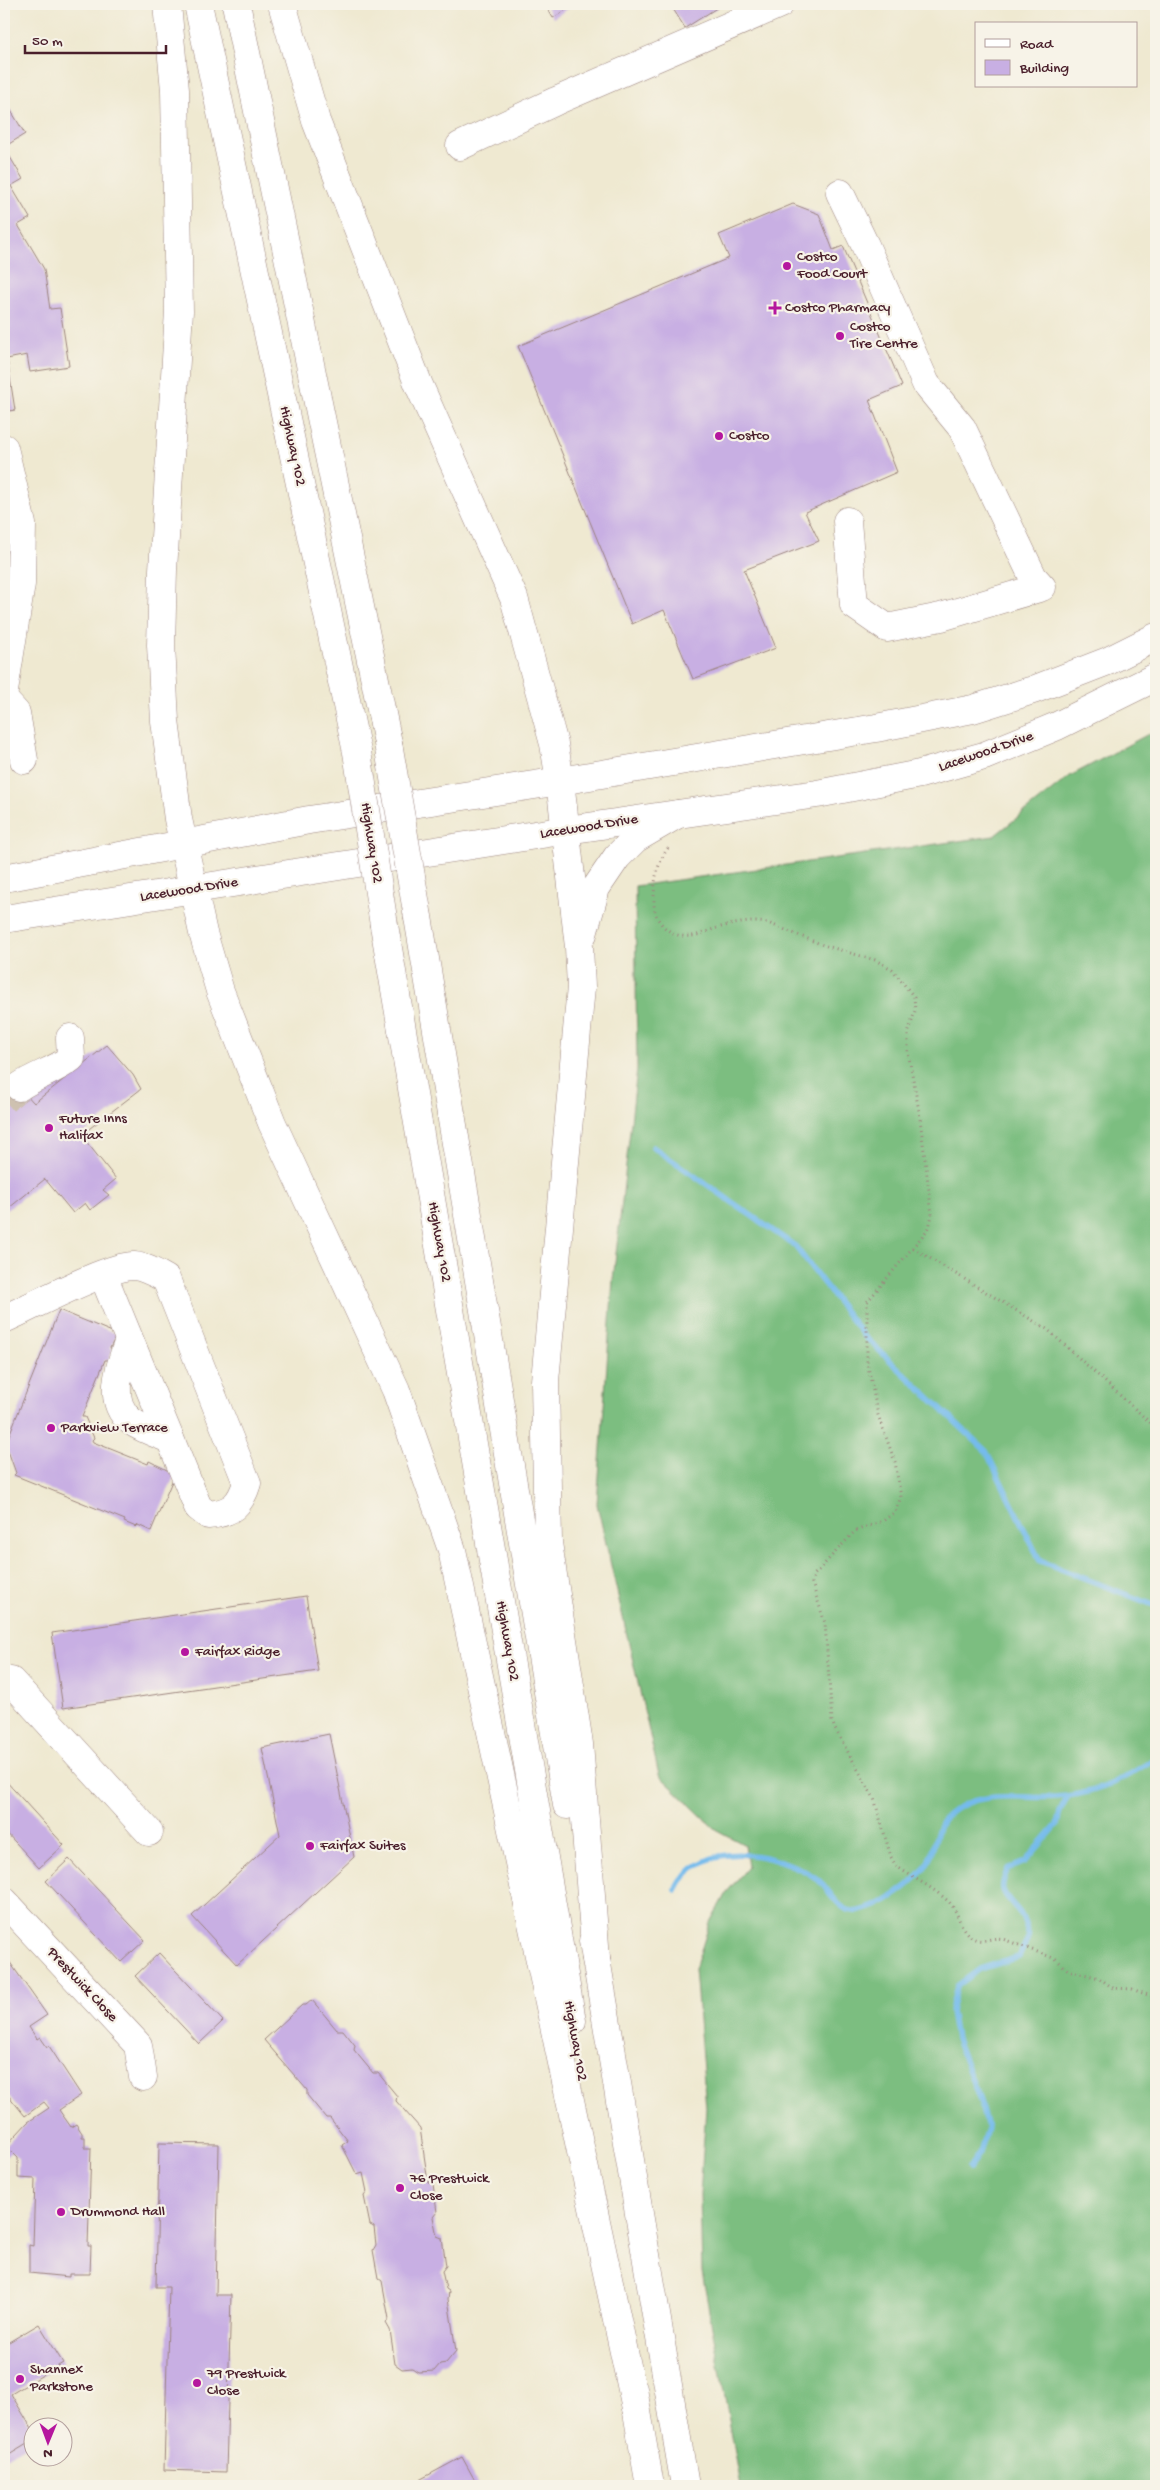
<svg xmlns="http://www.w3.org/2000/svg" width="1160" height="2490" font-family="'Gochi Hand',sans-serif">
<style>
.forest{fill:#7bbe80;stroke:#626e56}
.lines{fill:none;stroke-linecap:round;stroke-linejoin:round}
.stream{stroke:#74bbec;stroke-width:5.5}
.building{fill:#c8afe3}
.minor-tunnel{stroke:#cec1b0;stroke-width:28;stroke-dasharray:28 14;stroke-linecap:butt}
.minor-casing{stroke:#9c847e;stroke-width:29}
.major-casing{stroke:#9c847e;stroke-width:29}
.highway-casing{stroke:#9c847e;stroke-width:29}
.path{stroke:#9c847e;stroke-width:3;stroke-dasharray:1 4;stroke-linecap:butt}
.minor{stroke:#fff;stroke-width:28}
.major{stroke:#fff;stroke-width:28}
.highway{stroke:#fff;stroke-width:28}
.highway-bridge-casing{stroke:#9c847e;stroke-width:29;stroke-linecap:butt}
.highway-bridge{stroke:#fff;stroke-width:28}
.poi-dot{fill:#b5179e;stroke:#f7f3e8;stroke-width:2}
.labels{text-anchor:middle;dominant-baseline:central;stroke-width:4.5;stroke-linejoin:round;paint-order:stroke}
.poi-label{font-size:15px;fill:#4a1f2b;stroke:#f7f3e8;text-anchor:start}
.street-label{font-size:15px;fill:#4a1f2b;stroke:#f7f3e8}
</style>
<rect width="100%" height="100%" fill="#f7f3e8"/>
<filter id="ink" filterUnits="userSpaceOnUse"><feTurbulence type="fractalNoise" baseFrequency=".02" numOctaves="2"/><feDisplacementMap in="SourceGraphic" scale="10" xChannelSelector="R" yChannelSelector="G"/><feConvolveMatrix kernelMatrix="1 2 1 2 8 2 1 2 1" color-interpolation-filters="sRGB"/></filter>
<filter id="wash" filterUnits="userSpaceOnUse"><feTurbulence type="fractalNoise" baseFrequency=".0096" numOctaves="4" result="noise"/><feDisplacementMap in="SourceGraphic" scale="20" xChannelSelector="R" yChannelSelector="G"/><feGaussianBlur stdDeviation="1.12" result="paint"/><feColorMatrix in="noise" values="0 0 0 0 0 0 0 0 0 0 0 0 0 0 0 0 0 1.4 0 .05"/><feComposite in="paint" operator="in"/></filter>
<g filter="url(#wash)">
<rect width="100%" height="100%" fill="#efe9d1"/>
<polygon class="forest" points="1156,730 1156,2486 741,2486 702,2272 700,2195 706,2108 695,1969 710,1922 726,1893 748,1867 745,1845 715,1829 659,1775 597,1504 613,1280 637,1069 635,886 994,836 1070,776"/>
<g class="lines">
<g class="stream">
<polyline points="653,1147 795,1246 863,1335 986,1451 1040,1561 1156,1606"/>
<path d="M676 1890C701 1837 777 1852 816 1878 831 1889 837 1914 859 1911 882 1907 917 1883 928 1862 936 1846 935 1825 949 1814 981 1786 1029 1802 1067 1796 1105 1791 1125 1778 1156 1758"/>
<path d="M969 2168 981 2150 987 2128 980 2101 956 2039 951 2011 957 1986 980 1969 1019 1957 1029 1936C1026 1929 1024 1919 1020 1913 1006 1895 996 1893 1008 1869L1025 1862 1057 1825 1060 1812 1068 1796"/>
</g>
</g>
<g id="blocks">
<g class="building">
<polygon points="545,4 576,4 553,18"/>
<polygon points="670,4 723,4 685,28"/>
<polygon points="10,109 25,134 4,147 23,179 11,186 30,218 18,225 44,269 50,309 60,308 69,366 30,372 27,355 7,359 15,410 4,412 4,110"/>
<polygon points="793,204 819,214 833,250 843,246 902,386 869,400 897,472 805,512 819,541 744,570 776,648 693,679 664,610 632,624 518,346 729,258 719,235"/>
<polygon points="107,1045 133,1075 141,1089 81,1135 116,1179 103,1190 109,1195 90,1210 85,1203 73,1213 45,1179 4,1212 4,1127 6,1125 4,1122 4,1088 13,1080 34,1103"/>
<polygon points="59,1310 117,1334 110,1348 113,1349 109,1360 105,1360 82,1417 85,1417 94,1438 92,1440 93,1442 148,1464 149,1461 175,1474 151,1531 138,1525 136,1527 124,1522 125,1520 14,1475 16,1473 7,1448 4,1448"/>
<polygon points="306,1596 318,1671 63,1708 52,1633"/>
<polygon points="329,1734 354,1857 237,1965 192,1916 280,1835 262,1748"/>
<polygon points="4,1779 64,1845 39,1868 4,1830"/>
<polygon points="69,1859 145,1940 121,1962 46,1881"/>
<polygon points="159,1953 223,2021 199,2044 135,1976"/>
<polygon points="4,1954 47,2015 29,2027 37,2039 40,2037 47,2047 49,2046 81,2095 59,2110 71,2127 76,2124 82,2133 82,2137 85,2137 85,2148 91,2148 88,2246 91,2246 90,2274 69,2274 69,2277 29,2273 29,2245 33,2246 35,2179 18,2178 18,2158 11,2151 4,2158 4,2148 28,2122 49,2108 44,2102 25,2116 4,2090"/>
<polygon points="312,2000 337,2030 343,2030 355,2045 354,2050 373,2073 378,2073 397,2096 396,2101 420,2128 428,2182 433,2184 437,2212 433,2217 437,2236 442,2238 446,2266 442,2271 446,2289 449,2291 448,2299 456,2351 446,2363 440,2364 434,2371 418,2372 412,2368 402,2369 395,2364 390,2330 386,2323 389,2319 382,2281 378,2278 373,2250 376,2245 374,2227 370,2225 364,2196 367,2192 363,2173 357,2175 342,2145 348,2141 330,2118 326,2118 307,2095 307,2090 264,2040 302,2005 306,2005"/>
<polygon points="159,2143 219,2144 216,2295 231,2295 226,2472 164,2470 169,2287 156,2287"/>
<polygon points="39,2324 63,2363 11,2394 32,2429 32,2441 4,2458 4,2345"/>
<polygon points="462,2457 478,2486 408,2486"/>
</g>
</g>
</g>
<g filter="url(#ink)">
<use href="#blocks" fill-opacity="0" stroke="#9c847e" stroke-width="1"/>
<g class="lines">
<polyline class="minor-tunnel" points="4,1100 19,1087"/>
<g class="minor-casing">
<g id="minor">
<polyline points="460,146 556,101 780,4"/>
<polyline points="840,193 865,245 926,384 962,428 1033,577 1042,587 941,617 887,628 854,605 847,521"/>
<polyline points="4,448 22,524 21,584 4,691"/>
<polyline points="4,700 16,713 24,760"/>
<polyline points="560,781 876,728 973,709 1033,690 1108,661 1156,637"/>
<polyline points="567,830 817,794 920,774 984,756 1057,726 1156,677"/>
<path d="M19 1087C36 1075 55 1071 71 1058L70 1038"/>
<path d="M4 1319C31 1307 109 1265 134 1266 146 1267 157 1274 166 1279L247 1483C240 1505 232 1513 208 1515L198 1507 103 1275"/>
<path d="M129 1340C121 1364 105 1401 131 1421 142 1429 157 1434 170 1439"/>
<polyline points="4,1680 11,1681 149,1832"/>
<polyline points="4,1901 138,2045 143,2077"/>
</g>
</g>
<g class="major-casing">
<g id="major">
<polyline points="4,878 309,820 560,781"/>
<polyline points="4,919 567,830"/>
</g>
</g>
<g class="highway-casing">
<g id="highway">
<polyline points="167,4 175,90 179,311 163,570 161,645 165,721 178,819 203,933 220,991 272,1123 396,1390 452,1550 636,2408"/>
<polyline points="198,4 357,752"/>
<polyline points="236,4 388,743"/>
<polyline points="282,4 316,121 418,383 514,598 554,744 560,781 579,947 581,987 545,1381 548,1543 579,1744 596,1958"/>
<polyline points="418,917 567,1805"/>
<polyline points="384,925 572,2021"/>
<polyline points="583,934 596,888 617,857 635,839 678,814"/>
<polyline points="593,1941 685,2486"/>
<polyline points="633,2389 650,2486"/>
</g>
</g>
<g class="path">
<path d="M668 848C656 865 654 882 654 903 654 923 672 939 692 936 700 935 707 931 714 929 730 924 751 920 768 923L823 945 875 960 892 969 914 997 915 1011 908 1034V1052L919 1111 932 1215 929 1228 867 1302V1362L878 1415 895 1462 901 1497 895 1512 883 1521 855 1531 814 1575 812 1583 825 1623 832 1721 835 1729 874 1798 891 1857 896 1866C913 1878 936 1889 950 1903 960 1914 959 1930 973 1938 983 1944 993 1936 1003 1939L1056 1959 1068 1970 1099 1978 1113 1988 1132 1989 1156 1998"/>
<polyline points="913,1248 1047,1329 1156,1428"/>
</g>
<use href="#minor" class="minor"/>
<use href="#major" class="major"/>
<use href="#highway" class="highway"/>
<g class="highway-bridge-casing">
<g id="highway-bridge">
<polyline points="388,743 418,917"/>
<polyline points="357,752 384,925"/>
</g>
</g>
<use href="#highway-bridge" class="highway-bridge"/>
</g>
</g>
<g class="poi-dot">
<circle cx="787" cy="266" r="5"/>
<path d="M772.5 300.5h5v5h5v5h-5v5h-5v-5h-5v-5h5z"/>
<circle cx="840" cy="336" r="5"/>
<circle cx="719" cy="436" r="5"/>
<circle cx="49" cy="1128" r="5"/>
<circle cx="51" cy="1428" r="5"/>
<circle cx="185" cy="1652" r="5"/>
<circle cx="310" cy="1846" r="5"/>
<circle cx="400" cy="2188" r="5"/>
<circle cx="61" cy="2212" r="5"/>
<circle cx="20" cy="2379" r="5"/>
<circle cx="197" cy="2383" r="5"/>
</g>
<g class="labels">
<g class="poi-label">
<text x="797" y="257">Costco<tspan x="797" dy="17">Food Court</tspan></text>
<text x="785" y="308">Costco Pharmacy</text>
<text x="850" y="327">Costco<tspan x="850" dy="17">Tire Centre</tspan></text>
<text x="729" y="436">Costco</text>
<text x="59" y="1119">Future Inns<tspan x="59" dy="17">Halifax</tspan></text>
<text x="61" y="1428">Parkview Terrace</text>
<text x="195" y="1652">Fairfax Ridge</text>
<text x="320" y="1846">Fairfax Suites</text>
<text x="410" y="2179">76 Prestwick<tspan x="410" dy="17">Close</tspan></text>
<text x="71" y="2212">Drummond Hall</text>
<text x="30" y="2370">Shannex<tspan x="30" dy="17">Parkstone</tspan></text>
<text x="207" y="2374">79 Prestwick<tspan x="207" dy="17">Close</tspan></text>
</g>
<g class="street-label">
<text transform="translate(292 446) rotate(78)">Highway 102</text>
<text transform="translate(986 752) rotate(-19)">Lacewood Drive</text>
<text transform="translate(589 827) rotate(-9)">Lacewood Drive</text>
<text transform="translate(371 843) rotate(81)">Highway 102</text>
<text transform="translate(189 890) rotate(-9)">Lacewood Drive</text>
<text transform="translate(439 1242) rotate(80)">Highway 102</text>
<text transform="translate(507 1641) rotate(80)">Highway 102</text>
<text transform="translate(82 1985) rotate(47)">Prestwick Close</text>
<text transform="translate(575 2041) rotate(80)">Highway 102</text>
</g>
</g>
<rect width="1160" height="2490" fill="none" stroke="#f7f3e8" stroke-width="20"/>
<rect x="975" y="22" width="162" height="65" fill="#f7f3e8" stroke="#b29e9c"/>
<rect x="985" y="39" width="25" height="8" fill="#ffffff" stroke="#b29e9c"/>
<text x="1020" y="48" font-size="15" fill="#4a1f2b">Road</text>
<rect x="985" y="60" width="25" height="15" fill="#c8afe3" stroke="#b29e9c"/>
<text x="1020" y="72" font-size="15" fill="#4a1f2b">Building</text>
<g transform="translate(48 2442) rotate(181)"><circle r="24" fill="#f7f3e8" stroke="#b29e9c"/>
<path d="M0-4L9 19L0 12L-9 19Z" fill="#b5179e"/>
<text y="-8" font-size="14" font-weight="bold" text-anchor="middle" fill="#4a1f2b">N</text>
</g>
<path d="M25 45v8h141v-8" fill="none" stroke="#4a1f2b" stroke-width="2.5"/>
<text x="32" y="45" font-size="15" fill="#4a1f2b" stroke="#f7f3e8" stroke-width="4" paint-order="stroke">50 m</text>
</svg>
